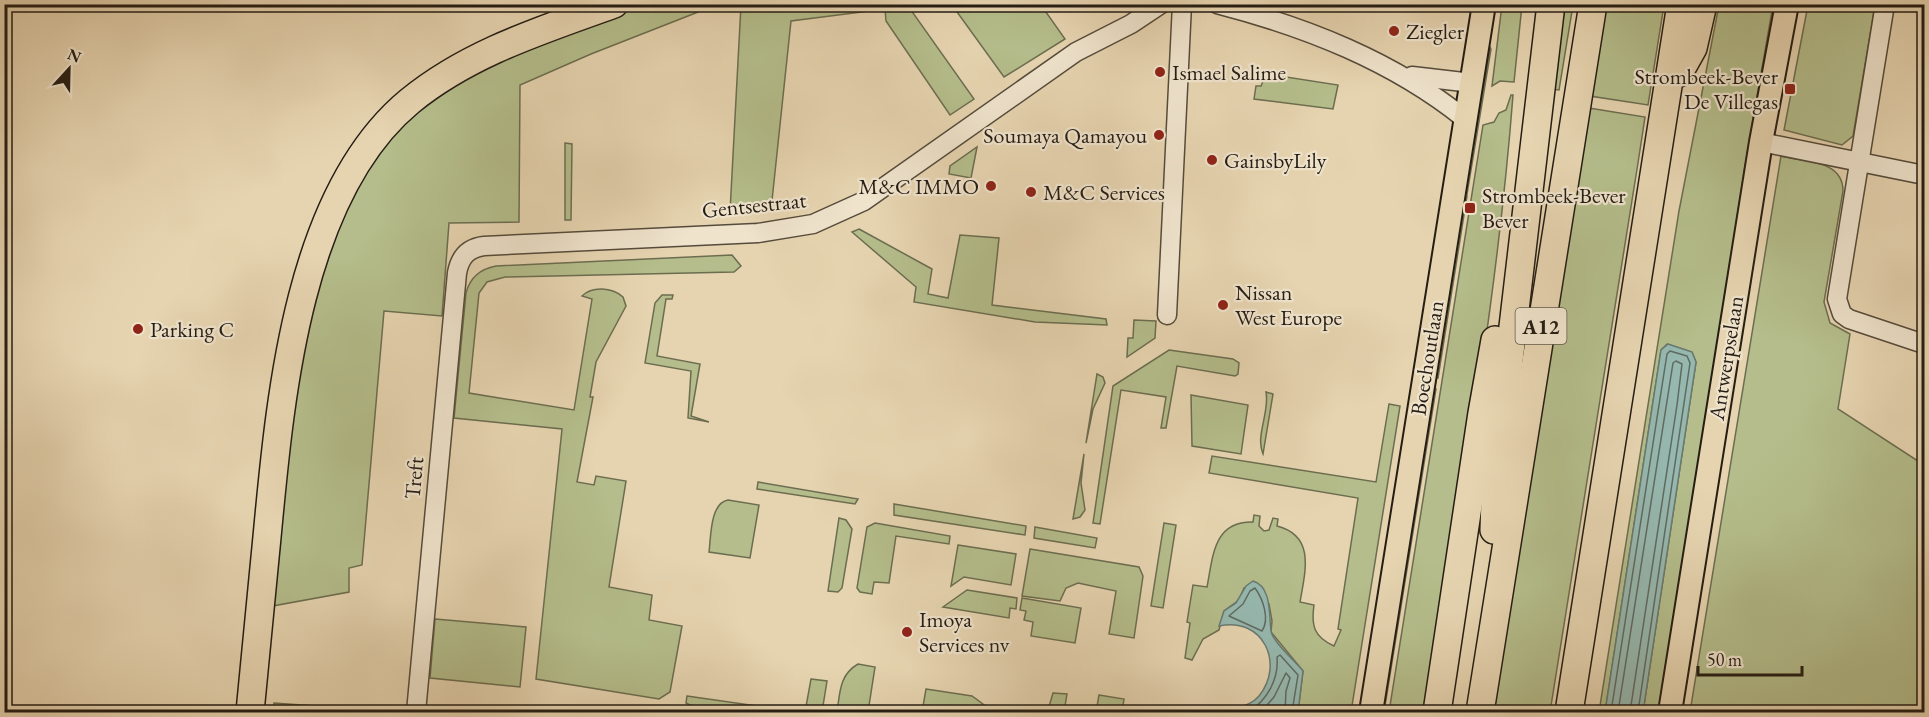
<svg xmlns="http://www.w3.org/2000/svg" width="1929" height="717" font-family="'EB Garamond',serif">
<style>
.green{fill:#b4bd8b;stroke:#6c6d50;stroke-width:1.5}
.water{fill:#96b8af;stroke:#697a71;stroke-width:1.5}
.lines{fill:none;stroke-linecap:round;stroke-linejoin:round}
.shore{stroke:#5e6a62;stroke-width:1.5}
.minor-casing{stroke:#554b3b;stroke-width:21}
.major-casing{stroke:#251d14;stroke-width:26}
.highway-casing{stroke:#251d14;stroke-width:30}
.minor{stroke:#efe3cc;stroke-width:18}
.major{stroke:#e6d4b0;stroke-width:22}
.highway{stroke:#e6d4b0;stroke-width:27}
.poi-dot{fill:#8f2418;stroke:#efe3cc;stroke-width:2}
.labels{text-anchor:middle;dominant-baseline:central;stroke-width:4.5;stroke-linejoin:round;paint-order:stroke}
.shield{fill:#efe3cc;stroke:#62584b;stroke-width:1.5}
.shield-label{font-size:21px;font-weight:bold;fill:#251d14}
.poi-label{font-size:22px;fill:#251d14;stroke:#efe3cc;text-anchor:start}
.street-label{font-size:22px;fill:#251d14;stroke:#efe3cc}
</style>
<rect width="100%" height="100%" fill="#e6d4b0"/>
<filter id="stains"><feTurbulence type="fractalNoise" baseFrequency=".00333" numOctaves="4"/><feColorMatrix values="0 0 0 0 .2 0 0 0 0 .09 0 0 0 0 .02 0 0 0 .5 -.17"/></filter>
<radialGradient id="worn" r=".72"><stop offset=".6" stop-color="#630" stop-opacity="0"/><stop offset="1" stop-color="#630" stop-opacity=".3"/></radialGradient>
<g class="green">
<polygon points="637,5 716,5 591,54 520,85 519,222 449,223 442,316 384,311 362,565 349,568 349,592 267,607 282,457 314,286 361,171 423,102 506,54"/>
<polygon points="741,5 919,5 908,6 974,99 950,115 886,21 885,9 791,21 771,210 730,212"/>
<polygon points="952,5 1041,5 1065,39 1004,77"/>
<polygon points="1502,5 1522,5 1514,82 1500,81 1492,86"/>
<polygon points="1561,5 1573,5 1559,90 1551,89"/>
<polygon points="1605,5 1664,5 1648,105 1590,96"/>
<polygon points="1719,5 1773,5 1746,160 1660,712 1643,712 1696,362 1692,352 1667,344 1661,350 1605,712 1599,712 1679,211"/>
<polygon points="1808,5 1875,5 1853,136 1842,145 1784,130"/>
<polygon points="1490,47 1491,49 1467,194 1465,193"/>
<polygon points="1266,74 1338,85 1333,109 1254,99 1256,86 1261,86"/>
<path d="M1511 95H1513C1497 303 1460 507 1426 712H1389L1483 125 1494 122 1499 113 1506 110Z"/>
<polygon points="1589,108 1645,117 1638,163 1550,712 1494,712"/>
<polygon points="565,143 572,144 571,220 565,220"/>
<polygon points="977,147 971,178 949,174 950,166"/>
<path d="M1781 156C1806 162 1843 160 1843 191L1824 302 1830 323 1850 334 1838 409 1924 465V712H1690Z"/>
<polygon points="1465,196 1467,196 1438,378 1435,377"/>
<polygon points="859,229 932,269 928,294 948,298 960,235 999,238 992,305 1106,319 1107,325 1035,322 914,302 916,287 852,232"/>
<path d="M732 255 741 266 734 272 505 277 487 282 479 293 469 393 574 410 592 299 582 296C592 286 612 287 623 297L626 306 596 362 590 397H593L577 482 594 485 596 476 626 481 609 587 652 595 649 620 682 626 670 692 659 699 536 679 562 429 454 418 466 293C470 277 480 269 496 266Z"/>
<polygon points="662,295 673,295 672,299 666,299 657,356 700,364 691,416 709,422 688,418 691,371 645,363 655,303"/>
<polygon points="1134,320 1156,321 1155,338 1127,357 1128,338 1133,338"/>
<polygon points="1169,350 1233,359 1239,363 1238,374 1235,376 1177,366 1166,428 1161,428 1166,397 1121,390 1100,524 1093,523 1113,386"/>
<polygon points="1097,374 1103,377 1105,383 1093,409 1086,443"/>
<polygon points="1433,389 1436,389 1384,712 1382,712"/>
<path d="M1266 392 1273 394 1263 454C1255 436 1270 412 1266 392Z"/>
<polygon points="1191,395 1248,405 1241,454 1192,446"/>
<path d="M1389 404 1400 406 1351 712H1298L1303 671 1271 632 1272 621 1269 604 1244 588 1239 600 1224 611 1219 630 1203 639 1192 660 1185 658 1190 623 1187 622 1193 585 1207 587C1213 557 1213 521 1253 522L1254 515 1260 516 1259 526 1264 531 1269 530 1273 518 1278 519 1277 526C1316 536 1305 572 1300 602L1314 605C1311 626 1314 637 1334 646L1341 630 1338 629 1358 498 1209 473 1212 456 1376 482Z"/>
<polygon points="1084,454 1081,483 1085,510 1080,517 1073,519"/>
<polygon points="758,482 858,499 855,504 757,489"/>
<path d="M728 500 759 505 750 558 709 552C711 537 710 503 728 500Z"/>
<polygon points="894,504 1026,526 1025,535 894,515"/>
<polygon points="839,518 846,520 852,529 842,588 838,592 828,591"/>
<polygon points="875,523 950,536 949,544 896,536 889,583 874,582 872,594 860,592 857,588 867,527"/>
<polygon points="1164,523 1176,525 1163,608 1151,606"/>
<polygon points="1035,527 1097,538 1095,548 1034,538"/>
<polygon points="958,545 1016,554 1011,585 964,577 951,586"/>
<polygon points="1030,549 1139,567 1143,576 1134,638 1109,634 1116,591 1078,583 1066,588 1060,601 1022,596"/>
<polygon points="967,590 1017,598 1016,609 1010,608 1009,618 943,607"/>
<polygon points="1022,598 1081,608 1075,643 1031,636 1033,622 1024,620 1026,611 1020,610"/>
<polygon points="435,619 526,627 520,687 430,678"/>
<path d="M858 664 875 667 868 712H837C840 693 839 675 858 664Z"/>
<polygon points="811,679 827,681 822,712 805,712"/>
<polygon points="926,689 972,696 987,707 986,712 922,712"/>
<polygon points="1053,693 1067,694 1064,712 1043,712 1048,710"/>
<polygon points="1099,695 1124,699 1122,712 1096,712"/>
<polygon points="687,696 799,712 730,712 690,705 686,703"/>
<polygon points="274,703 343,708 343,712 273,712"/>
</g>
<g class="water">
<polygon points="1668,344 1692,352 1696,362 1643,712 1605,712 1661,350"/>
<path d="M1253 581C1272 586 1269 617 1271 631 1272 641 1296 662 1303 671L1298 712H1227C1235 706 1249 708 1259 696 1285 664 1263 616 1219 626L1224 611 1236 603 1246 586Z"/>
</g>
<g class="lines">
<g class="shore">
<path d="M1255 588C1263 599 1270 619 1262 631L1229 616 1243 604 1250 591Z"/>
<path d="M1248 712C1267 701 1279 679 1277 657L1280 655 1298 675 1292 712"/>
<polyline points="1261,712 1274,697 1286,673 1290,678 1286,691 1285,712"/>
<polyline points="1611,712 1667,354 1670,351 1687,356 1690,363 1638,712"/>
<polyline points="1618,712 1673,363 1676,361 1682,364 1677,405 1630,712"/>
</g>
<g class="minor-casing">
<g id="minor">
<path d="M1217 4C1306 27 1393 61 1465 119"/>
<polyline points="1885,4 1837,299 1842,314 1849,319 1924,344"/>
<polyline points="1412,76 1472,83"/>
<polyline points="1761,142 1924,175"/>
<polyline points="1167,315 1182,4"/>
<path d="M416 712 457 273C460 257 468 248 484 246L758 233 813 224 864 201 1076 52 1131 24 1161 4"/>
</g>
</g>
<g class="major-casing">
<g id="major">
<polyline points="1371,712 1484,4"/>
<polyline points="1670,712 1761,142 1787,4"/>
</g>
</g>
<g class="highway-casing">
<g id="highway">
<polyline points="1679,73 1693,48 1703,4"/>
<polyline points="1494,530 1496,471 1551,4"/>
<path d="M250 712C256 654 261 595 267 537 280 400 297 194 410 101 470 52 543 30 614 4"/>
<polyline points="1437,712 1482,413 1495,340"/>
<polyline points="1480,712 1593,4"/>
<polyline points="1569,712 1681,4"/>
</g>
</g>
<use href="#minor" class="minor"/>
<use href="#major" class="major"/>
<use href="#highway" class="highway"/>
</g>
<g class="poi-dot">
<circle cx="1394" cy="31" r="6"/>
<circle cx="1160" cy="72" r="6"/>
<rect x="1784" y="83" width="12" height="12" rx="3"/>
<circle cx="1159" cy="135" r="6"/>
<circle cx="1212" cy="160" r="6"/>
<circle cx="991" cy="186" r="6"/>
<circle cx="1031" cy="192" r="6"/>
<rect x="1464" y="202" width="12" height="12" rx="3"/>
<circle cx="1223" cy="305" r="6"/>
<circle cx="138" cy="329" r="6"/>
<circle cx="907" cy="632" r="6"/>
</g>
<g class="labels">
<rect class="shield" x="1515.5" y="308" width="51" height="36" rx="4.5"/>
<g class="shield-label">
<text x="1541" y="326">A12</text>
</g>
<g class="poi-label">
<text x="1406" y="31">Ziegler</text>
<text x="1172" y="72">Ismael Salime</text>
<text x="1778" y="76" text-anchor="end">Strombeek-Bever<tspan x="1778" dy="25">De Villegas</tspan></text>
<text x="1147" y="135" text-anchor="end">Soumaya Qamayou</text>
<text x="1224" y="160">GainsbyLily</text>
<text x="979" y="186" text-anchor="end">M&amp;C IMMO</text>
<text x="1043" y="192">M&amp;C Services</text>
<text x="1482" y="195">Strombeek-Bever<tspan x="1482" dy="25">Bever</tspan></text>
<text x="1235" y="292">Nissan<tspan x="1235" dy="25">West Europe</tspan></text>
<text x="150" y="329">Parking C</text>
<text x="919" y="619">Imoya<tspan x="919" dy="25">Services nv</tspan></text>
</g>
<g class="street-label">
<text transform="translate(754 205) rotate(-6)">Gentsestraat</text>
<text transform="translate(1427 358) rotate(-81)">Boechoutlaan</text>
<text transform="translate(1726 358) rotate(-81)">Antwerpselaan</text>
<text transform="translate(414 478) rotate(-85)">Treft</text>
</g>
</g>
<rect width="1929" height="717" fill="none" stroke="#e6d4b0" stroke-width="24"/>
<rect x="6" y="6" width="1917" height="705" fill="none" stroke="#251d14" stroke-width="3"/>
<rect x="12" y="12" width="1905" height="693" fill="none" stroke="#251d14" stroke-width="1.5"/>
<g transform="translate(69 69) rotate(22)" stroke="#efe3cc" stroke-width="4.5" paint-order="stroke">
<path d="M0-4.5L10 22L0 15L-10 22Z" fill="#251d14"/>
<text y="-9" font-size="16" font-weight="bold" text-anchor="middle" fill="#251d14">N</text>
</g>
<path d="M1698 666v9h104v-9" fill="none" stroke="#251d14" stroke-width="3"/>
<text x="1707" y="666" font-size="18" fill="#251d14" stroke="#efe3cc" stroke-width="4.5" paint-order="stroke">50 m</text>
<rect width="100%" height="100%" filter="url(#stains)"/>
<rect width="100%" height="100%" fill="url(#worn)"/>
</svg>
